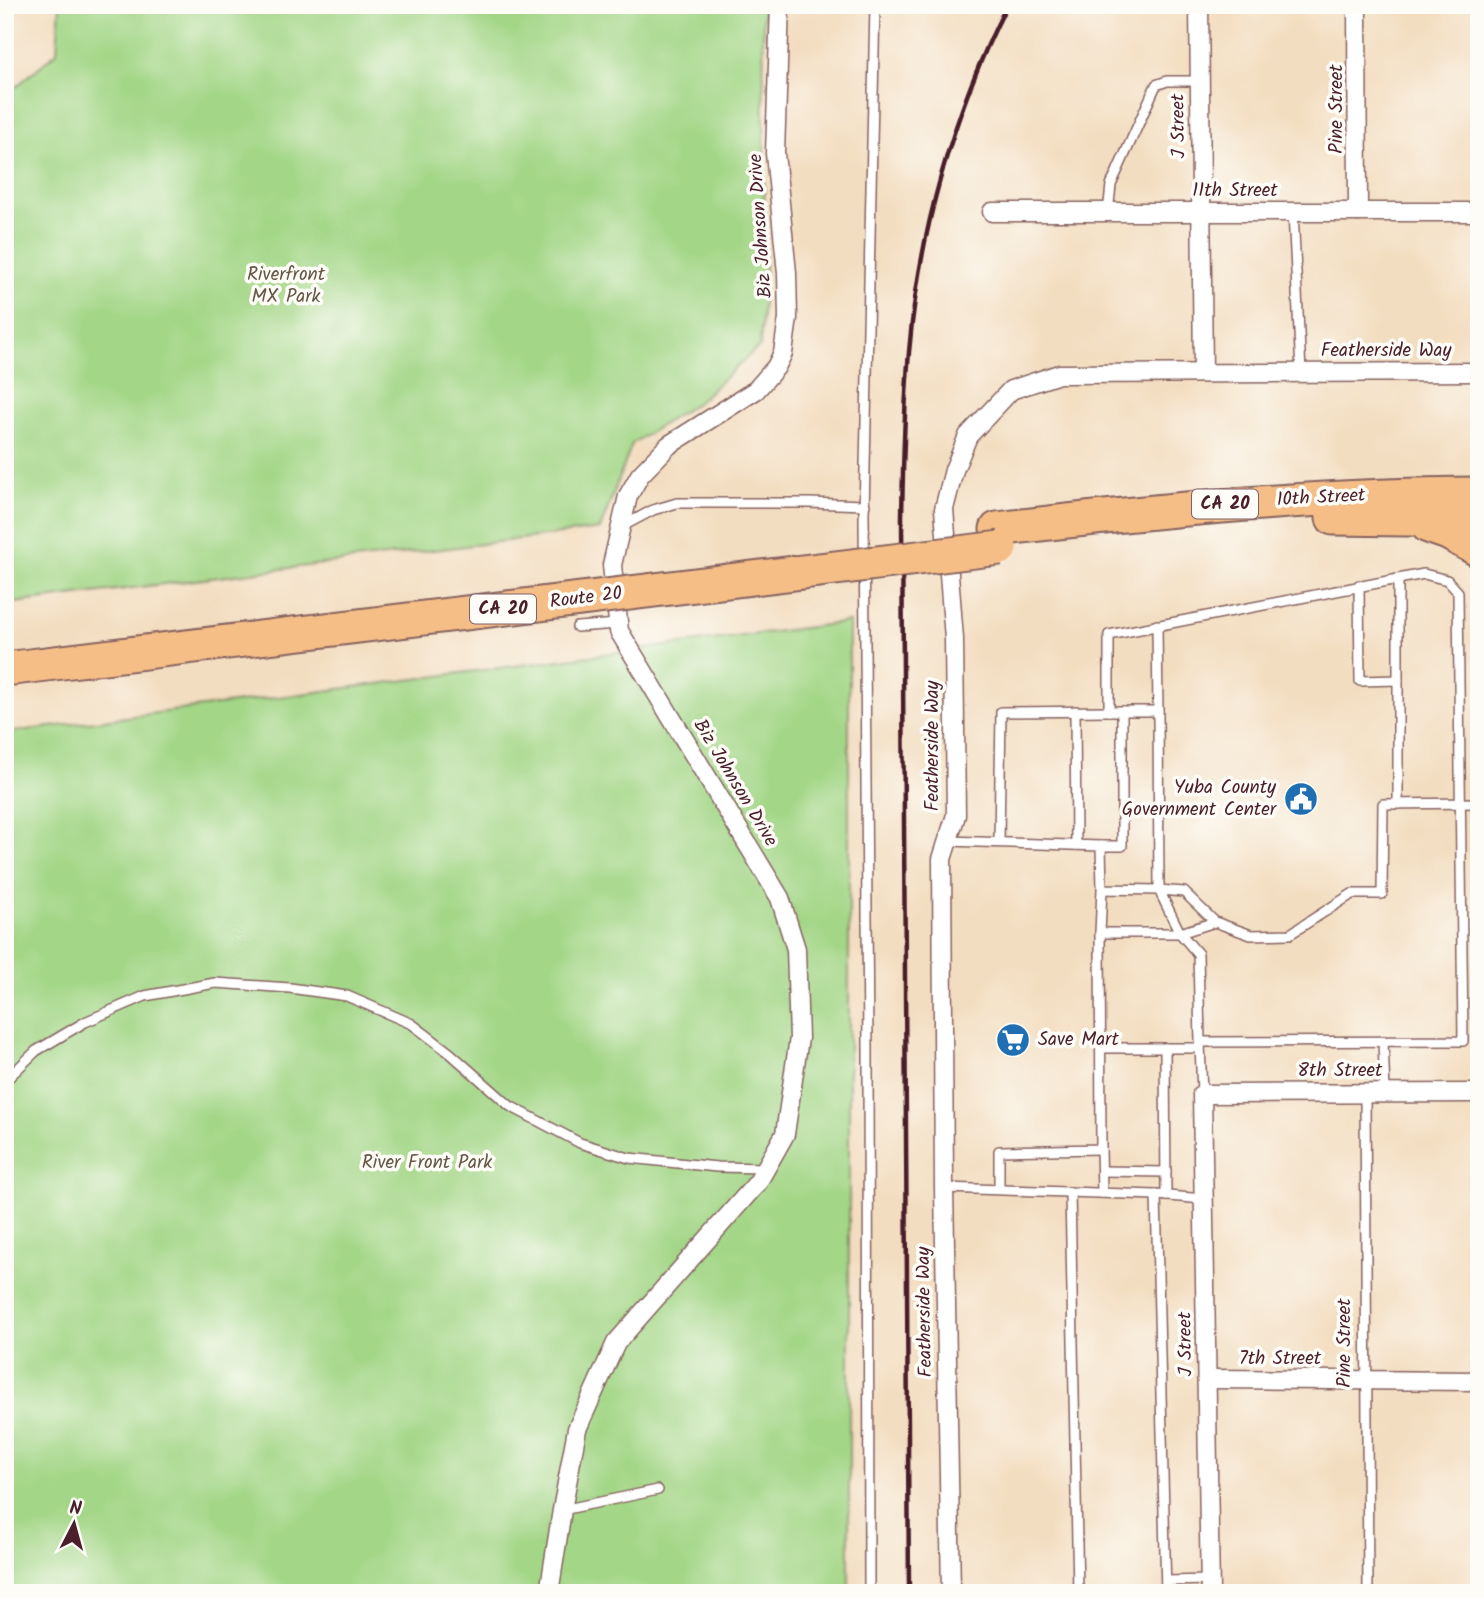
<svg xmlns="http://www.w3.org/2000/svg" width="1484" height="1598" font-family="Kalam,sans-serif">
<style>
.green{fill:#a3d686;stroke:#767a58;stroke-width:2}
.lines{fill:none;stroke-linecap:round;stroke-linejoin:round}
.lane-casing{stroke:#85625f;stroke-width:12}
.street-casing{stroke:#85625f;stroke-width:21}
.highway-casing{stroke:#85625f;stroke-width:37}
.lane{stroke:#fff;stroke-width:9}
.street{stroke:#fff;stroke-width:18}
.highway{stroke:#f6be87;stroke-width:33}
.rail{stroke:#4a1f2b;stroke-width:4.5}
.highway-bridge-casing{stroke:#85625f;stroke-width:37;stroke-linecap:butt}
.highway-bridge{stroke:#f6be87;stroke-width:33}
.labels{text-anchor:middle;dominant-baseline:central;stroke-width:7;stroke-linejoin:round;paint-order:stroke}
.shield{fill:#fdfcf7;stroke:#806168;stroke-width:2}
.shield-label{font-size:18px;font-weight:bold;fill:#4a1f2b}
.street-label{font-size:19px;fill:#4a1f2b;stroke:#fdfcf7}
.park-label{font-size:19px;fill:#655646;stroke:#fdfcf7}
.poi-label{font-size:19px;fill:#4a1f2b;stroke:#fdfcf7;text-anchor:end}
</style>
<rect width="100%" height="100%" fill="#fdfcf7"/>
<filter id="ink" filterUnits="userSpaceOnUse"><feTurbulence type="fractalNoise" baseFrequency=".0143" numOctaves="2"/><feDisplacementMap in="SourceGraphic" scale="14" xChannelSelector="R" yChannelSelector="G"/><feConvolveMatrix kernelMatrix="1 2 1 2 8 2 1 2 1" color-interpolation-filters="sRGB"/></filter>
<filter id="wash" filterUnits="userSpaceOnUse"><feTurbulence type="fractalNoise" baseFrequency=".00686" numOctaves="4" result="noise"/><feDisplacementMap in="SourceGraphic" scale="28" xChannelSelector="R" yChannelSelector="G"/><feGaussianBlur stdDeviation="1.57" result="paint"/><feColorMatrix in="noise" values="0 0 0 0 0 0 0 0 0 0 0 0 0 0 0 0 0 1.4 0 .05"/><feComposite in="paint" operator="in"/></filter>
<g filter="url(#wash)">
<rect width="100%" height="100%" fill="#f3ddc0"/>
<g class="green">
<polygon points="60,5 763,5 765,268 760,346 698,402 632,444 600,529 5,604 5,96 57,52"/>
<polygon points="849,622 849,1593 5,1593 5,733"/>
</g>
</g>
<g filter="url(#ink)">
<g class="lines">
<g class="lane-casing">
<g id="lane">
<polyline points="1293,212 1301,372"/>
<polyline points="1108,213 1111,185 1156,85 1167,81 1200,81"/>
<polyline points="623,526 653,510 677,503 809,503 865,505"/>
<polyline points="1398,579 1398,804"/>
<polyline points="1359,585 1360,681 1398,680"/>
<polyline points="1157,625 1158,711"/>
<polyline points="577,627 618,624"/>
<polyline points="1075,711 1076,845"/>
<polyline points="947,841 1101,846 1102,889 1159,890 1158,711 1109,711 1109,635 1424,574 1447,580 1458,592 1463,1041 1200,1042 1198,954 1180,933 1100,933 1102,889"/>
<polyline points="999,842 1001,712 1109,711"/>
<polyline points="1101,846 1122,846 1122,711"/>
<polygon points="1159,890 1184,892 1215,922 1180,933"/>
<polyline points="1215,922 1251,935 1290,934 1352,894 1382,894 1383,804 1479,803"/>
<polyline points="1383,1041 1385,1092"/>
<polyline points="1200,1044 1202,1094"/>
<polyline points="1101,1048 1200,1048"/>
<polyline points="1165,1048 1166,1196"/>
<polyline points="5,1081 36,1051 85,1022 145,996 215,983 290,988 347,996 412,1024 450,1053 510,1106 580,1143 629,1158 717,1167 765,1168"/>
<polyline points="1365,1092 1368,1593"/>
<polyline points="1101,1149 1102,1193"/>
<polyline points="1102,1171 1166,1172"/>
<polyline points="944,1188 1156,1195 1204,1199"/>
<polyline points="999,1189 999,1151 1101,1149 1100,933"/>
<polyline points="1070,1192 1078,1593"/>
<polyline points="1156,1195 1166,1593"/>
<polyline points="562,1510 658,1490"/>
<polyline points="1166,1581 1210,1580"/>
<polyline points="869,1593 868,1047 864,514 875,5"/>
</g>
</g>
<g class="street-casing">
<g id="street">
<polyline points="1199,5 1203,373"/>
<polyline points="1357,5 1358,212"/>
<polyline points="992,212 1479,212"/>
<polyline points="1207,1379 1479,1381"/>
<polyline points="549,1593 562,1510 577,1429 616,1343 758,1182 785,1134 799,1038 796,949 780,898 619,631 612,565 628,496 640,475 669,445 756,390 776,367 783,353 788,318 787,273 775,153 780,5"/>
<polyline points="951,1593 944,1188 942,859 956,815 954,639 944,509 954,470 968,436 1011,390 1059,374 1479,372"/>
<polyline points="1210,1593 1202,1094 1479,1093"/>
</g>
</g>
<g class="highway-casing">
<g id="highway">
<polyline points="1333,518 1479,520"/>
<polyline points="1428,526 1448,533 1479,550"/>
<path d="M997 529C1158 510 1316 495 1479 494"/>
</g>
</g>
<use href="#lane" class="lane"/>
<use href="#street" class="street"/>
<use href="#highway" class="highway"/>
<path class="rail" d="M909 1593 902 517C903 462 904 407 909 352 919 234 953 111 1007 5"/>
<g class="highway-bridge-casing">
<polyline id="highway-bridge" points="5,669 1000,548"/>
</g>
<use href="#highway-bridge" class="highway-bridge"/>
</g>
</g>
<defs>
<g id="civic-disc" transform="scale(1.75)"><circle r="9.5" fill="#1f6fb2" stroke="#fdfcf7"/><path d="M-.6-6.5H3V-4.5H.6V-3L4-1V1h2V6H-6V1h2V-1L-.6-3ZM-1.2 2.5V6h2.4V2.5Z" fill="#fff"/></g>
<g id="supermarket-disc" transform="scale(1.75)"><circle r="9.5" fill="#1f6fb2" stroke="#fdfcf7"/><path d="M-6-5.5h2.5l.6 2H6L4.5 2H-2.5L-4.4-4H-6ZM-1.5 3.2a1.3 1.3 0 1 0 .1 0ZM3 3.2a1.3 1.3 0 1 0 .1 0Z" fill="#fff"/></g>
</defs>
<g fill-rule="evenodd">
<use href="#civic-disc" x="1301" y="799"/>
<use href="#supermarket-disc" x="1013" y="1040"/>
</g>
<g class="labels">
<g class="shield">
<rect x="1192" y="489.5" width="66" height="29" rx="5"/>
<rect x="470" y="594.5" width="66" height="29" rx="5"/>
</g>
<g class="shield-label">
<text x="1225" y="504">CA 20</text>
<text x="503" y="609">CA 20</text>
</g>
<g class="street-label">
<text transform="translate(1337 109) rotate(-90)">Pine Street</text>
<text transform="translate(1179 126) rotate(-91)">J Street</text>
<text x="1235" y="191">11th Street</text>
<text transform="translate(761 226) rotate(-94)">Biz Johnson Drive</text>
<text x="1386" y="351">Featherside Way</text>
<text transform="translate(1321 498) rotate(-3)">10th Street</text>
<text transform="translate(586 598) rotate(-7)">Route 20</text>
<text transform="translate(933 746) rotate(-90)">Featherside Way</text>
<text transform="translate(735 783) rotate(59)">Biz Johnson Drive</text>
<text x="1340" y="1071">8th Street</text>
<text transform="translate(925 1312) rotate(-91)">Featherside Way</text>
<text transform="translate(1345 1343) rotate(-90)">Pine Street</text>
<text transform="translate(1186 1344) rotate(-91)">J Street</text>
<text x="1280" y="1359">7th Street</text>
</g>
<g class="park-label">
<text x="286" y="275">Riverfront<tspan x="286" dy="22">MX Park</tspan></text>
<text x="427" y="1163">River Front Park</text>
</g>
<g class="poi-label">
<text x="1276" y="788">Yuba County<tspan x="1276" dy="22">Government Center</tspan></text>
<text x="1038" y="1040" text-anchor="start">Save Mart</text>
</g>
</g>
<rect width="1484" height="1598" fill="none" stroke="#fdfcf7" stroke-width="28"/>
<g transform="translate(74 1524) rotate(6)" stroke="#fdfcf7" stroke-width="5" paint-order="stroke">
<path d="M0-5L12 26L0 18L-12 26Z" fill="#4a1f2b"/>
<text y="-10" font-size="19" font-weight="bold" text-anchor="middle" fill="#4a1f2b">N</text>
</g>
</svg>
